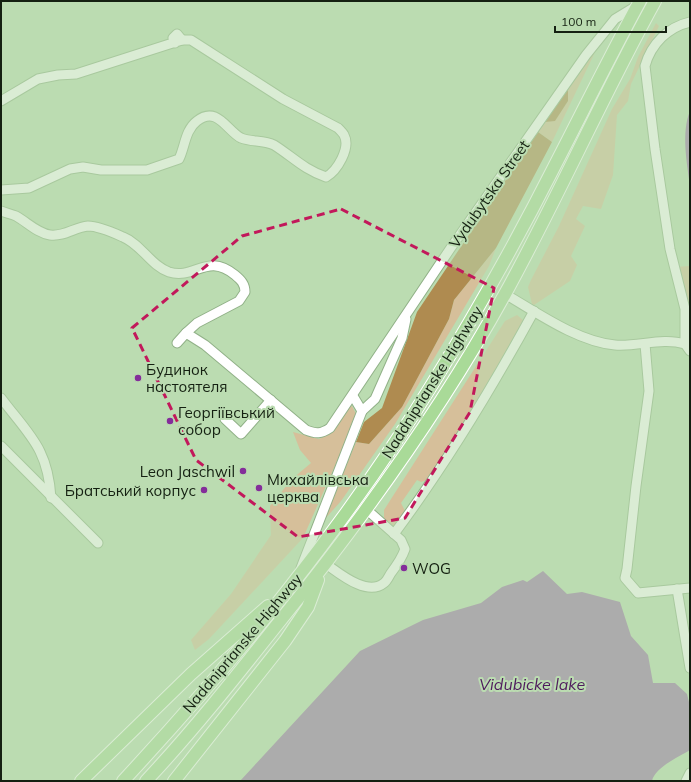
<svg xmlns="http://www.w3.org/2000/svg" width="691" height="782" font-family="Mulish,sans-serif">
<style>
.green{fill:#d6bf9a}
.forest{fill:#af8b50}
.water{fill:#9a72a6}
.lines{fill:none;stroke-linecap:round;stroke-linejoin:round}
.minor-casing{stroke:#91b188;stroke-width:11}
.major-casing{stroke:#fff;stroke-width:14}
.minor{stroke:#fff;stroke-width:9}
.major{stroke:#a9da98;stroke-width:12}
.marked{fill:none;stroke:#c2185b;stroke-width:3;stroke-dasharray:8 5;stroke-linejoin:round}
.poi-dot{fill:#842d9a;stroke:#bbdcb1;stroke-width:1.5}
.labels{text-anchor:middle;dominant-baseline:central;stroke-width:4;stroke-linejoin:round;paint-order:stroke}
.street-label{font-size:15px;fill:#142011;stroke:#bbdcb1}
.poi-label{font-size:15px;fill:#142011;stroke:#bbdcb1;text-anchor:start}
.water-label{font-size:16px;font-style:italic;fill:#4f1c5d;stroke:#bbdcb1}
</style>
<rect width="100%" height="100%" fill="#bbdcb1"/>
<g class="green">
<polygon points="656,23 659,26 631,84 628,101 617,115 613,175 601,209 583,206 576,219 585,226 571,256 577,265 570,281 534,305 532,304 528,287 531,280 559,226 612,109 630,79 638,57"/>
<polygon points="597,48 552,142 538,132 545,122 555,120 568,101 568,89"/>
<polygon points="496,248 489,266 395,424 341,501 324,520 356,442 369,444 402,407 449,319 454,300"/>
<polygon points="690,266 690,356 685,344 685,309 674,267"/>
<polygon points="517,315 523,320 523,325 509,349 430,479 421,482 417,480 401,503 405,511 396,527 393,527 384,518 384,510 505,321"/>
<polygon points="352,406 357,416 303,538 209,639 195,650 191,640 231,594 271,535 270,506 292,479 311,463 300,450 293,432 319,439 332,432 347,408"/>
</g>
<g class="forest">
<polygon points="568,89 568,101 555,121 545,122"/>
<polygon points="538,132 552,142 496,248 454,300 449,319 402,407 369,444 356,442 364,422 382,408 417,312"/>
</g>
<g class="water">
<path d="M690 111V186C687 163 681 133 690 111Z"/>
<path d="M543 571 567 594 582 592 620 602 631 636 648 655 653 683H675L687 694 690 706V750C679 757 655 767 652 781H240L360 651 423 620 481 603 502 587 523 580 527 582Z"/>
</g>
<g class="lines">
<g class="minor-casing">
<g id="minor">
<path d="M690 22C668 27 651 44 645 66L655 149 670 249 685 309V344L690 351"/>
<polyline points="1,101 38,79 58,75 76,74 182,40 177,34 173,38 175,43"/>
<path d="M1 190 29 188 70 169 83 167 101 170H147L179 159C185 147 185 130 197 121 217 105 227 131 241 138 251 142 264 140 274 145 293 157 303 169 326 177 337 171 351 148 344 135 343 133 340 130 338 128L283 99 191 40H182"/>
<path d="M1 211C6 213 11 214 16 216 27 222 37 233 50 235 64 237 75 227 88 226 99 226 114 233 123 237 141 244 151 266 169 272 195 280 207 252 235 275 241 280 245 284 245 292L239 301 197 323 186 333"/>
<path d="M505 294C536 312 578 342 615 345 638 347 662 337 685 344"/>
<path d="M177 343 186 333 205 345 306 430C316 434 321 434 330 428L450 249 586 55 615 19 638 5"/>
<polyline points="645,344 649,391 636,486 627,569 625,578 638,593 690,588"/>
<path d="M1 398C29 435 48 448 51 498"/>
<polyline points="362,411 375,399 402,338 406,319"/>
<polyline points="225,419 241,434 271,400"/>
<polyline points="1,446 98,543"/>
<path d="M394 534C447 463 492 388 534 311"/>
<path d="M326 564C339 573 367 597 384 583 387 581 389 576 391 573 397 565 402 558 405 549L401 540 367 510"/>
<polyline points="301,568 362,411 353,396"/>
<polyline points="677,589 690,668"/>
<polyline points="686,781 690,773"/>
</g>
</g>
<g class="major-casing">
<g id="major">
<polyline points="81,781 191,674 268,606"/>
<path d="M123 781C237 658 345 527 433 383 476 313 516 242 553 169 582 113 610 56 640 1"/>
<path d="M146 781C192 732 234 679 276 626 361 521 440 412 505 294 558 198 602 97 655 1"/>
<polyline points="174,781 285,641 308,607 318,580"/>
</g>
</g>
<use href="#minor" class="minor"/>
<use href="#major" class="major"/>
</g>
<path d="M0 0H691V782H0ZM341 209 494 288 470 412 405 518 298 537 196 460 132 328 242 236Z" fill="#bbdcb1" fill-opacity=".55" fill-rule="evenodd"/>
<path class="marked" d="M341 209 494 288 470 412 405 518 298 537 196 460 132 328 242 236Z"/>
<g class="poi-dot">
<circle cx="138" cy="378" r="4"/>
<circle cx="170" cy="421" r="4"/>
<circle cx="243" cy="471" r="4"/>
<circle cx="259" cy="488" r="4"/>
<circle cx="204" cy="490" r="4"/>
<circle cx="404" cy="568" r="4"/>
</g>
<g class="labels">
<g class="street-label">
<text transform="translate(489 194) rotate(-55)">Vydubytska Street</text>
<text transform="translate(432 382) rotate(-58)">Naddniprianske Highway</text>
<text transform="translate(242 643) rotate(-50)">Naddniprianske Highway</text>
</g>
<g class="poi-label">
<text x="146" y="369">Будинок<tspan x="146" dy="17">настоятеля</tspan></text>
<text x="178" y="412">Георгіївський<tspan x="178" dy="17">собор</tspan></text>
<text x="235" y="471" text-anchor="end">Leon Jaschwil</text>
<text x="267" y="479">Михайлівська<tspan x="267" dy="17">церква</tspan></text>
<text x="196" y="490" text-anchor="end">Братський корпус</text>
<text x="412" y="568">WOG</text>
</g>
<g class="water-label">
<text x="532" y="684">Vidubicke lake</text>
</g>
</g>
<rect width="691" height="782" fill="none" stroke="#142011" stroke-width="4"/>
<path d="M555 26v6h111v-6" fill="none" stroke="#142011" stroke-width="2"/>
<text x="561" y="26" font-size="12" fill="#142011" stroke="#bbdcb1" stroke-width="3" paint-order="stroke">100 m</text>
</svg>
